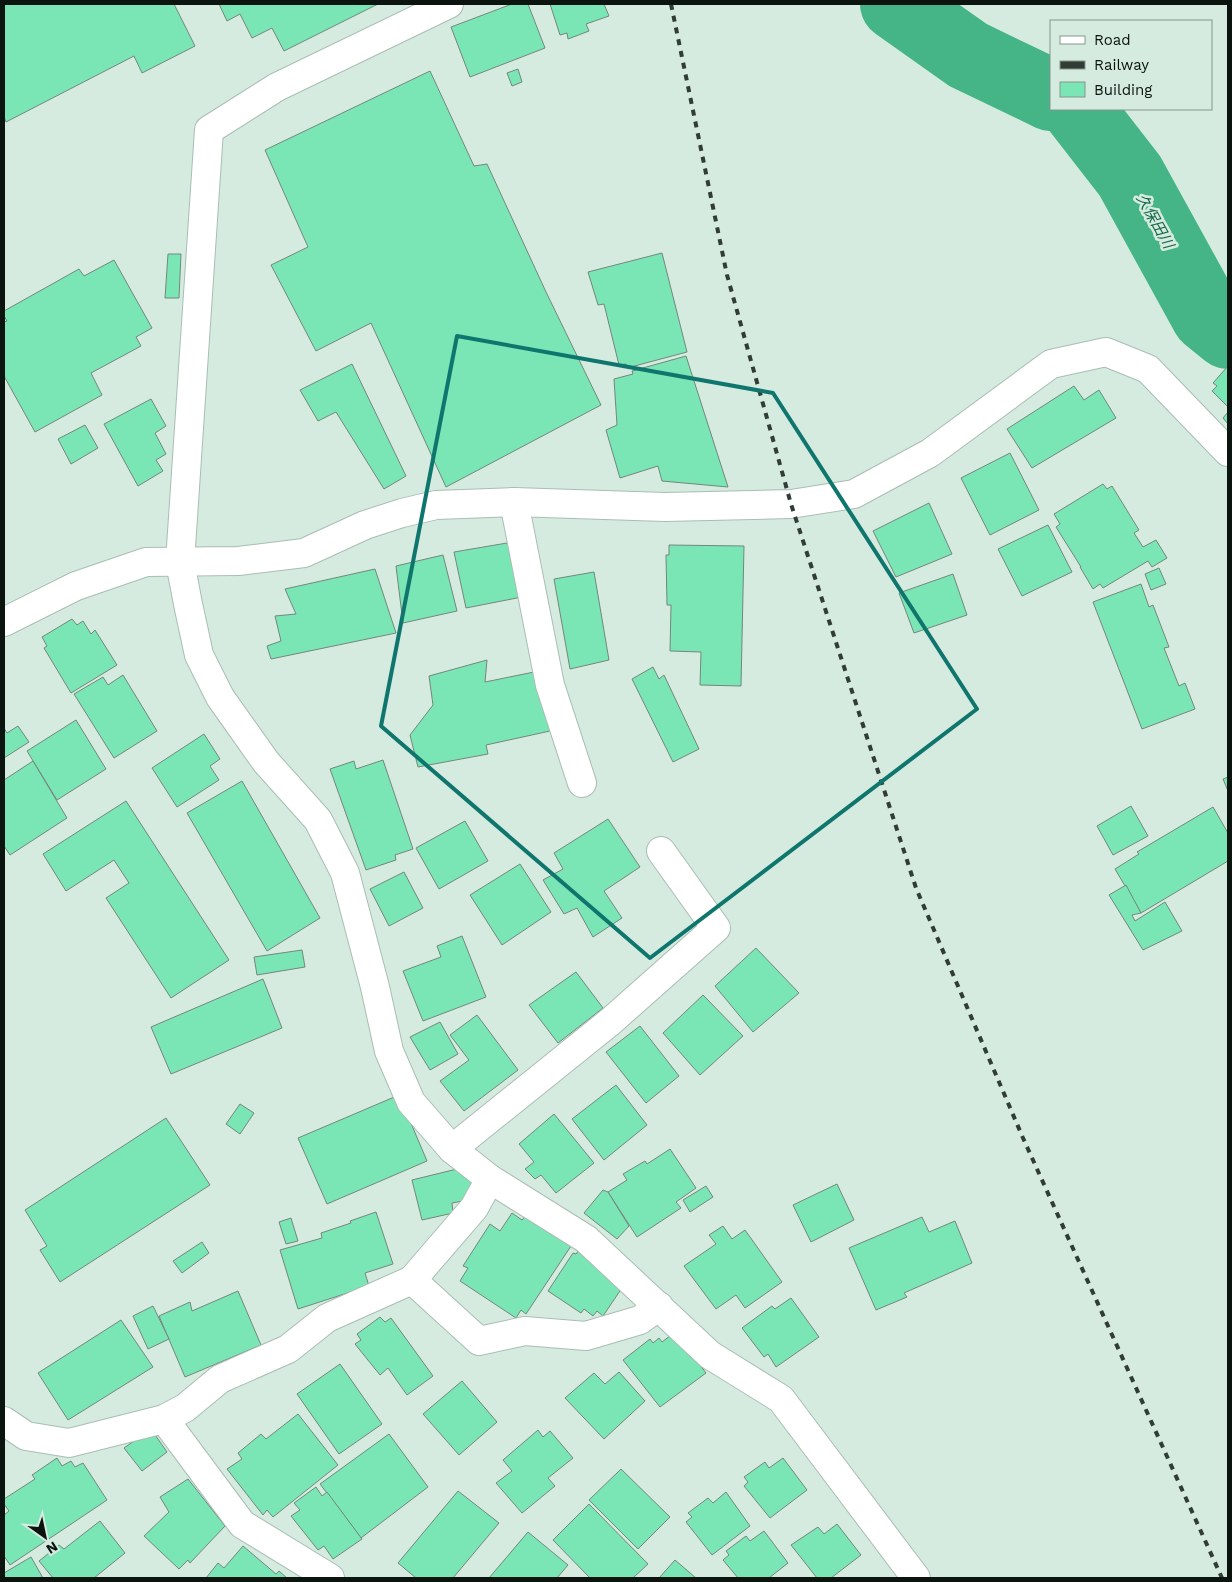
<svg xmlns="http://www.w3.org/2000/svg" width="1232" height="1582" font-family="'Work Sans','Noto Sans JP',sans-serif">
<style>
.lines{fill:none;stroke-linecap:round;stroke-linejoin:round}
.river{stroke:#45b486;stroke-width:72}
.building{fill:#7ae6b5;stroke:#73877c}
.minor-casing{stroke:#a9beb3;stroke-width:30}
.minor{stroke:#fff;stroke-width:28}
.rail{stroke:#323c37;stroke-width:4;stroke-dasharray:6 6;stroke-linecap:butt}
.marked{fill:none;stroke:#0f766e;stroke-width:4;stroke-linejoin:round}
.labels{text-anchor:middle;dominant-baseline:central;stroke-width:5;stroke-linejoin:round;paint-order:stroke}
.water-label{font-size:15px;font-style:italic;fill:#146748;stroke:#d5ebdf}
</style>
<rect width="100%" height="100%" fill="#d5ebdf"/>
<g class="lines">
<g class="river">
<polyline points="896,4 968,55 1051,95"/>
<polyline points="1078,109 1130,176 1207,316 1228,333"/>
</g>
</g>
<g class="building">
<polygon points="4,4 174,4 195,46 142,73 134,56 6,122 4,117"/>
<polygon points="219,4 378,4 284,51 272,28 252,38 240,14 227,21"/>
<polygon points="512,4 528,4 545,48 470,77 451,27"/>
<polygon points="550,4 604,4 609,16 586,24 589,31 568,39 567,33 560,35"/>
<polygon points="518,69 522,82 512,86 507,73"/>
<polygon points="430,71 474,166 487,164 546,292 601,405 446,487 371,323 316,351 271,265 308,247 265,150"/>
<polygon points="662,253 687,352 627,368 626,364 619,365 604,304 598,305 588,272"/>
<polygon points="168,254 181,254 179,298 165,298"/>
<polygon points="114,260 152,328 136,337 141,346 91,373 102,395 35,432 4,376 4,322 7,321 4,316 4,311 79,269 84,276"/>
<polygon points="686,356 728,487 662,481 658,466 620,478 606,430 617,425 614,379 633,374 632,371"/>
<polygon points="352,364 406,476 384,489 336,412 318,421 300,390"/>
<polygon points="1228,366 1228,407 1212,391 1217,386 1213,383"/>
<polygon points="1074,386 1084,400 1099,390 1116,418 1032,468 1007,429"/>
<polygon points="151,399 166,426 155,433 166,454 156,460 163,471 138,486 104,424"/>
<polygon points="1228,412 1228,424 1223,418"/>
<polygon points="85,425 98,448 71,464 58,439"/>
<polygon points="1010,453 1039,510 990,535 961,478"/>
<polygon points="1103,484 1107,489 1112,486 1139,530 1134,533 1143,547 1156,540 1167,558 1152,567 1148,561 1103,588 1100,584 1093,589 1080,567 1081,567 1056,527 1060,524 1054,514"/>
<polygon points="929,503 952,554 896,577 873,531"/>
<polygon points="1048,525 1072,572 1022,596 998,549"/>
<polygon points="513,542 522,597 466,608 454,552"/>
<polygon points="669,545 744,546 741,686 700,685 701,652 670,651 671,605 667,605 666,555 669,555"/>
<polygon points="443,555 457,611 403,623 396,566"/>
<polygon points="1159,568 1166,584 1151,590 1145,574"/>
<polygon points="375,569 396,633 271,659 267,646 281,641 275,616 296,614 285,589"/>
<polygon points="594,572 609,660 570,669 554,579"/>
<polygon points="953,574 967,615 914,633 899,593"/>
<polygon points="1141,584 1149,607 1153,605 1169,647 1164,648 1179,686 1185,683 1195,709 1142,729 1093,602"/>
<polygon points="72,619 77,625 83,621 91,634 95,630 117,665 71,693 44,648 47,646 42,637"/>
<polygon points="487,660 485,682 539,671 550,731 486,745 488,754 418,767 410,735 433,705 429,676"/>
<polygon points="653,667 659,679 664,675 699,749 673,762 632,679"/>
<polygon points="123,675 157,731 114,758 74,694 103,677 108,685"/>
<polygon points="76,720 106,769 57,800 27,751"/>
<polygon points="18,726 29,742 4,758 4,728 7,733"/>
<polygon points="204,734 220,759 210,766 219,780 177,807 152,768"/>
<polygon points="383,760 413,849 395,855 396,860 366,870 330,769 354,761 356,769"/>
<polygon points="33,761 67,818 10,855 4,846 4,780"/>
<polygon points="1228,777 1228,791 1223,779"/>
<polygon points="242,781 320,918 267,951 187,813"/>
<polygon points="126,801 229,960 171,998 106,898 129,883 114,860 66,891 43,854"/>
<polygon points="1131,806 1148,836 1113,855 1097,826"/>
<polygon points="1213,807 1228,833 1228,861 1141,913 1115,869 1139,854 1137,852"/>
<polygon points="608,819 640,867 604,891 622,918 593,937 577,908 564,914 543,880 563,869 554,853"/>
<polygon points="465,821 488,861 439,889 416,848"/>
<polygon points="520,864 551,912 502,945 470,895"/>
<polygon points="404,872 423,908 389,926 370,889"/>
<polygon points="1126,885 1141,913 1132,915 1135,921 1165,902 1182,931 1143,950 1109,895"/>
<polygon points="462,936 486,997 423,1021 403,971 441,957 437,946"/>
<polygon points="756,948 799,993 753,1032 715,986"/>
<polygon points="302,950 305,967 257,975 254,957"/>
<polygon points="576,972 603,1008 558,1043 529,1005"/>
<polygon points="263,979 282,1028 171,1074 151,1027"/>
<polygon points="703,995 743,1036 700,1075 663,1033"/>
<polygon points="477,1015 518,1070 464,1111 440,1081 469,1060 450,1035"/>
<polygon points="440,1022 458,1054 430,1070 410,1037"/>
<polygon points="640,1026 679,1076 646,1103 606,1052"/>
<polygon points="616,1085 647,1125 604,1160 572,1119"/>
<polygon points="399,1095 427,1161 327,1204 298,1138"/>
<polygon points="240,1104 254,1113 240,1134 226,1124"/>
<polygon points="554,1114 594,1163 556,1193 541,1175 535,1179 525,1169 534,1162 519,1144"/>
<polygon points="166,1118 210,1185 60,1282 40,1250 47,1246 25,1210"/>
<polygon points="670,1149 696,1188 676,1202 681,1208 637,1237 608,1192 627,1180 623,1174 645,1161 647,1164"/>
<polygon points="461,1168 478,1180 463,1201 452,1203 453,1213 422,1220 412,1180"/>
<polygon points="837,1184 854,1220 811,1242 793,1205"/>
<polygon points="706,1186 713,1197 690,1212 683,1200"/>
<polygon points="603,1190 608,1192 629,1226 617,1239 584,1213"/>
<polygon points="376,1212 393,1264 365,1273 369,1286 298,1309 280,1250 322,1238 321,1233 351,1223 350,1221"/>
<polygon points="512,1213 522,1220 528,1213 573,1243 526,1314 521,1310 516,1318 460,1281 468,1268 463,1266 490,1224 500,1231"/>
<polygon points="922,1217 929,1232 955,1221 972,1263 904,1293 907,1297 876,1310 849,1248"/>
<polygon points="291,1218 298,1241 286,1244 279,1222"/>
<polygon points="723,1226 732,1239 745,1230 782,1282 745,1308 736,1295 716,1309 684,1266 716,1244 709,1235"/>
<polygon points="202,1242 209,1253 182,1273 173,1261"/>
<polygon points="581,1247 628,1279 603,1316 597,1311 593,1316 584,1309 581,1313 548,1291 573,1253 576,1254"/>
<polygon points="238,1291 261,1345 185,1377 159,1316 190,1302 192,1311"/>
<polygon points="791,1298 819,1337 776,1367 768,1354 764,1357 742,1328 772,1306 775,1309"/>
<polygon points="153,1306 169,1339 148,1349 133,1316"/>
<polygon points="380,1317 385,1322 391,1318 433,1376 407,1395 388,1368 380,1375 355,1344 361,1340 357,1334"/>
<polygon points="121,1320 153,1367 68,1420 38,1373"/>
<polygon points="675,1332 706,1373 660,1407 623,1360 650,1339 653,1343 659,1338 662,1342"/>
<polygon points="340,1364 382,1424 339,1454 297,1394"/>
<polygon points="619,1372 645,1401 604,1439 565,1398 594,1373 605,1384"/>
<polygon points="462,1381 497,1422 459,1455 423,1414"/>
<polygon points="298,1414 338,1465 273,1517 267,1510 263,1515 227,1469 242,1459 238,1453 261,1434 266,1439"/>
<polygon points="151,1429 167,1452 142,1471 124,1448"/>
<polygon points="538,1430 543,1437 550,1431 573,1458 548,1478 555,1486 522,1513 496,1483 512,1471 503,1460"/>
<polygon points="389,1434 428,1487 361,1538 320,1484"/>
<polygon points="57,1458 62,1466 71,1461 75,1467 83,1463 107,1500 10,1565 4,1556 4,1515 9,1511 4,1504 4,1499 35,1479 32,1475"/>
<polygon points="783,1458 807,1490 770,1518 744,1486 748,1482 744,1477 765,1462 769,1468"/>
<polygon points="621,1469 670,1517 638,1549 589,1500"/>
<polygon points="188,1479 225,1526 190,1563 188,1560 179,1569 144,1536 169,1512 160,1497"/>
<polygon points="316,1487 322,1496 327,1492 362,1539 333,1559 324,1546 318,1550 291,1516 300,1510 294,1503"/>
<polygon points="458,1491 499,1523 453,1578 416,1578 398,1563"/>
<polygon points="726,1492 750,1526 712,1555 686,1522 692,1517 688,1513 708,1498 713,1503"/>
<polygon points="589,1504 648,1564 633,1578 590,1578 553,1540"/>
<polygon points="100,1521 125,1553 94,1578 53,1578 39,1561 59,1545 64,1549"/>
<polygon points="837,1524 861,1555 831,1578 817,1578 791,1545 818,1527 824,1534"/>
<polygon points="764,1531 788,1563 769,1578 738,1578 723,1560 729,1555 726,1551 746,1536 750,1541"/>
<polygon points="528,1532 568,1565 557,1578 489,1578"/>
<polygon points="243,1546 276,1574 279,1571 287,1578 206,1578 218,1563 224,1568"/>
<polygon points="31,1557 43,1578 4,1578 4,1573"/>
<polygon points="675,1560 696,1578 659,1578"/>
</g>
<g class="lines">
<g class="minor-casing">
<g id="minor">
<polyline points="449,4 277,87 209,130 180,562 188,604 199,655 220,697 266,762 318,820 345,873 375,987 389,1051 411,1102 452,1149 490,1179 586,1239 710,1355 781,1399 916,1578"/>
<polyline points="514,502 550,685 582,783"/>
<polyline points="4,622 76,586 146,562 238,561 304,553 365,525 402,513 436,505 514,502 665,507 791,504 854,494 930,453 1051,364 1106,352 1148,369 1228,452"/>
<polyline points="452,1149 611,1021 716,928 661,851"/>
<polyline points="412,1280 474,1208 490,1179"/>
<polyline points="164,1419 242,1524 330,1578"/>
<polyline points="4,1421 26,1436 69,1443 164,1419 185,1408 220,1379 288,1349 327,1318 412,1280 479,1341 525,1331 586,1336 640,1320 659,1306"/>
</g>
</g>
<use href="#minor" class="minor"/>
<polyline class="rail" points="671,4 727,275 791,504 916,888 1023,1138 1222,1578"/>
</g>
<path class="marked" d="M457 336 773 393 977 709 650 958 381 726Z"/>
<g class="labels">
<g class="water-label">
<text transform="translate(1155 221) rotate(61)">久保田川</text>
</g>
</g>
<rect width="1232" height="1582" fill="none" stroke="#0c1410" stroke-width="10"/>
<rect x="1050" y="20" width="162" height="90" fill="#d5ebdf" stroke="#85958c"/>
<rect x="1060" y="36" width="25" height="8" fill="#ffffff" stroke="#85958c"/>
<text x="1094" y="45" font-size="15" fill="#0c1410">Road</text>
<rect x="1060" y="61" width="25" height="8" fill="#323c37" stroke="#85958c"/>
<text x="1094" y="70" font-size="15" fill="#0c1410">Railway</text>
<rect x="1060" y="82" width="25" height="15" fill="#7ae6b5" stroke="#85958c"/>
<text x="1094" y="95" font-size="15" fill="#0c1410">Building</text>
<g transform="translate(45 1537) rotate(147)" stroke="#d5ebdf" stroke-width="4" paint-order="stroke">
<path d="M0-4L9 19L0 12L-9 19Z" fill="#0c1410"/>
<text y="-8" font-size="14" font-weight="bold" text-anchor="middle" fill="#0c1410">N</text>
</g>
</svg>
